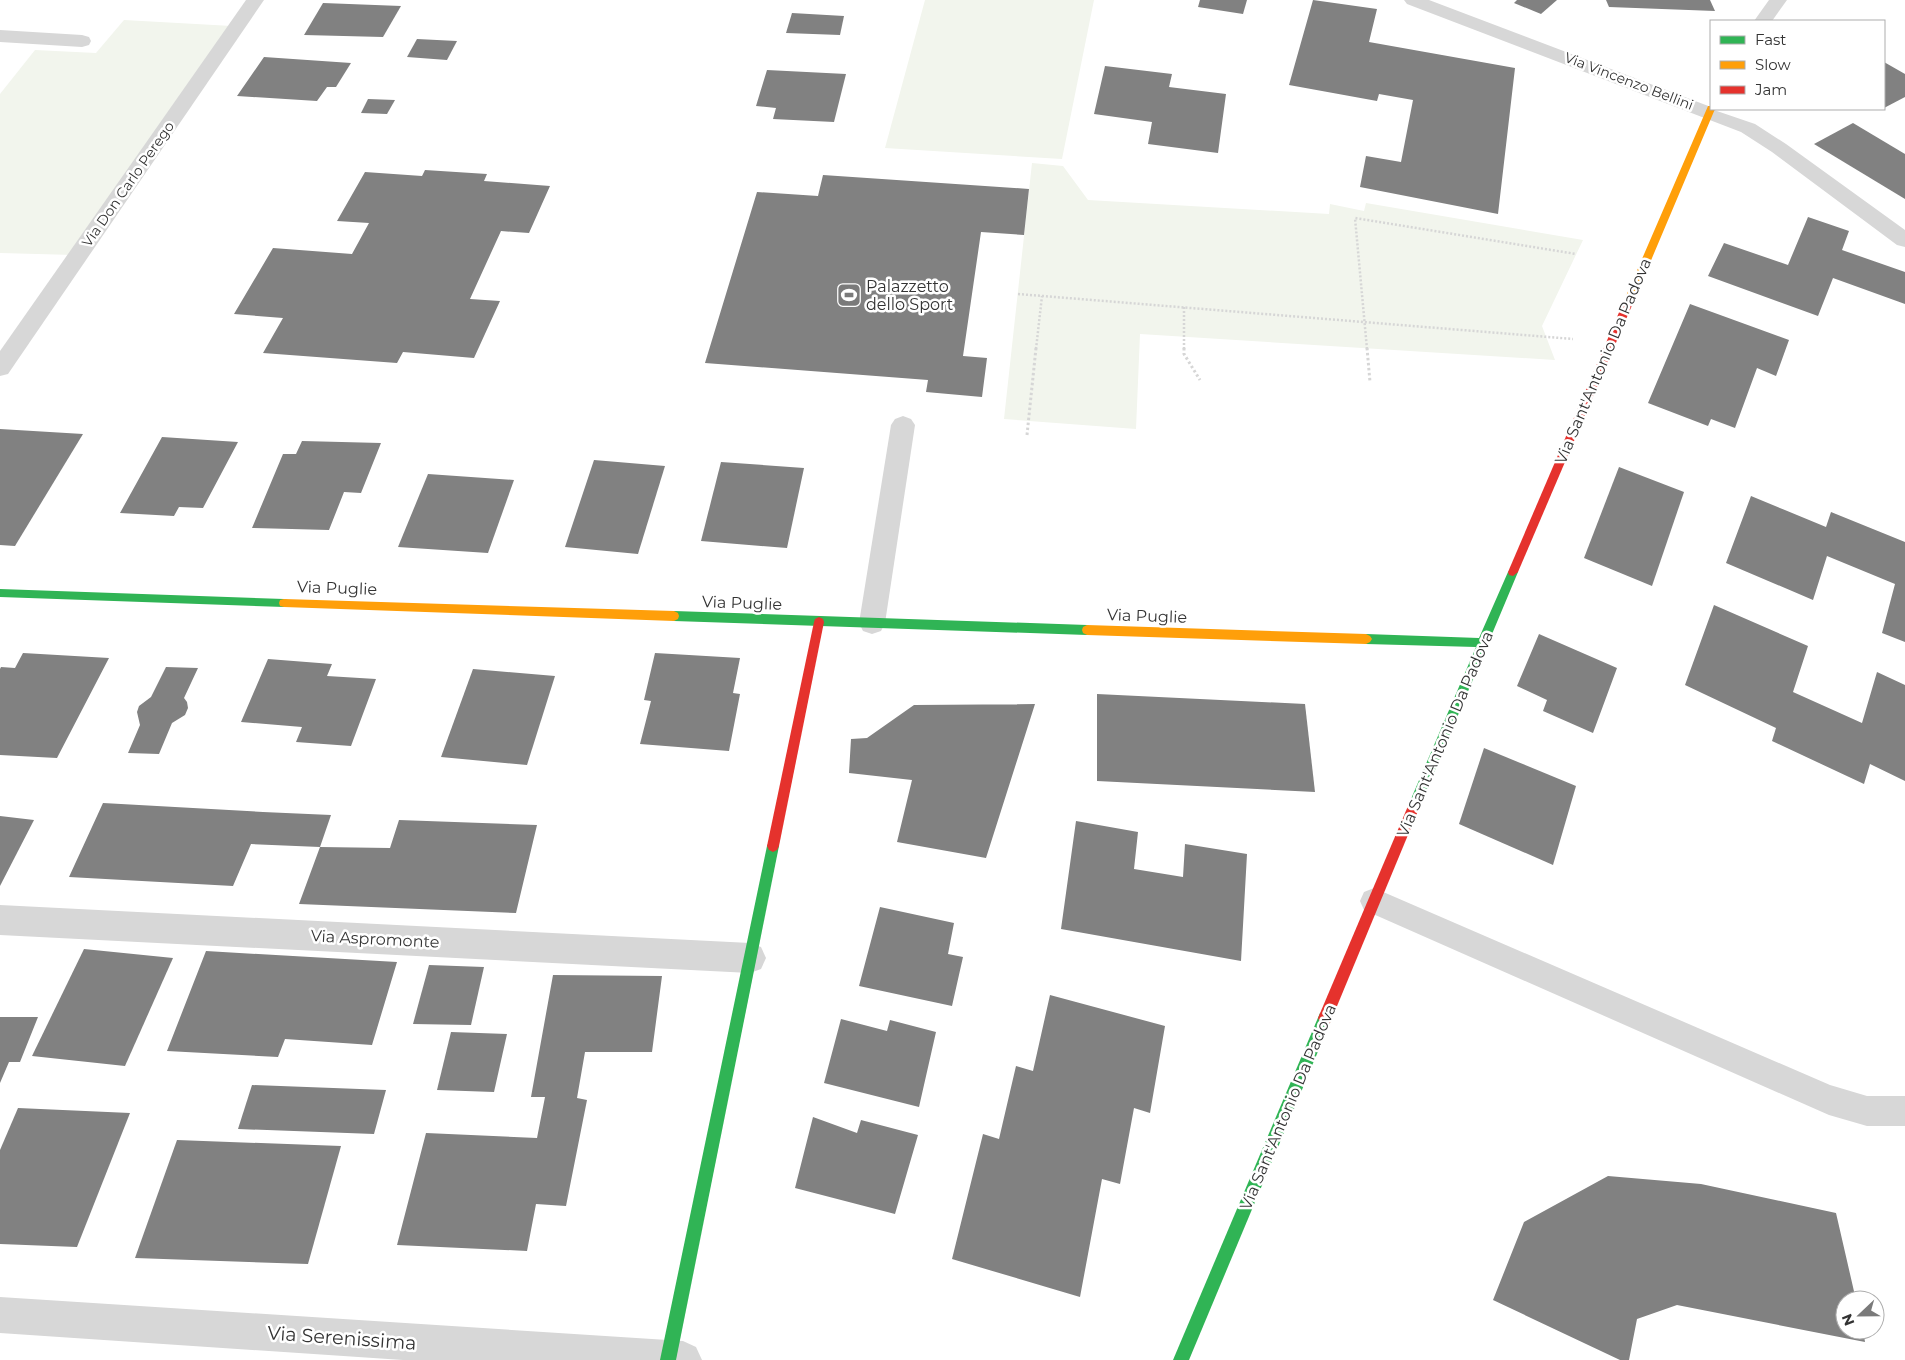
<svg xmlns="http://www.w3.org/2000/svg" width="1905" height="1360" font-family="Montserrat,sans-serif">
<style>
.green{fill:#f2f5ed}
.building{fill:#818181}
.lines{fill:none;stroke-linecap:round;stroke-linejoin:round}
.path-far1{stroke:#d6d6d6;stroke-width:2.5;stroke-dasharray:2 2;stroke-linecap:butt}
.path{stroke:#d6d6d6;stroke-width:3;stroke-dasharray:2.5 2.5;stroke-linecap:butt}
.lane{fill:#d7d7d7;fill-rule:evenodd}
.street{fill:#d7d7d7;fill-rule:evenodd}
.fast{fill:#30b455;fill-rule:evenodd}
.slow{fill:#ff9f0a;fill-rule:evenodd}
.jam{fill:#e5322d;fill-rule:evenodd}
.labels{text-anchor:middle;dominant-baseline:central;stroke-width:5;stroke-linejoin:round;paint-order:stroke}
.far-street-label{font-size:14px;fill:#333;stroke:#fff}
.poi-label{font-size:16px;fill:#333;stroke:#fff;text-anchor:start}
.street-label{font-size:16px;fill:#333;stroke:#fff}
.near-street-label{font-size:19px;fill:#333;stroke:#fff}
</style>
<rect width="100%" height="100%" fill="#fff"/>
<g class="green">
<polygon points="925,0 1094,0 1062,159 885,148"/>
<polygon points="124,20 232,26 74,255 0,253 0,94 35,50 96,53"/>
<polygon points="1032,163 1063,166 1088,200 1329,214 1330,204 1364,211 1366,203 1583,240 1542,326 1555,360 1140,334 1136,429 1004,419"/>
</g>
<g class="building">
<polygon points="1200,0 1247,0 1243,14 1198,7"/>
<polygon points="1313,0 1377,9 1369,42 1515,68 1498,214 1360,187 1366,156 1401,162 1413,100 1379,94 1377,101 1289,85"/>
<polygon points="1517,0 1557,0 1541,14 1514,3"/>
<polygon points="1606,0 1710,0 1715,11 1609,7"/>
<polygon points="323,3 401,6 383,37 304,35"/>
<polygon points="792,13 844,16 840,35 786,33"/>
<polygon points="417,39 457,41 447,60 407,57"/>
<polygon points="264,57 351,63 336,87 327,87 317,101 237,96"/>
<polygon points="1884,62 1905,74 1905,97 1884,108"/>
<polygon points="1105,66 1172,74 1169,87 1226,94 1218,153 1148,144 1152,122 1094,114"/>
<polygon points="767,70 846,74 834,122 773,119 776,108 756,106"/>
<polygon points="368,99 395,100 387,114 361,113"/>
<polygon points="1853,123 1905,154 1905,199 1814,144"/>
<polygon points="425,170 487,174 484,181 550,186 529,233 501,231 470,299 500,301 474,358 403,352 397,363 263,353 283,318 234,314 273,248 352,254 369,223 337,221 365,172 422,176"/>
<polygon points="823,175 1029,189 1024,235 981,232 963,356 987,358 982,397 926,392 928,380 705,363 757,192 818,196"/>
<polygon points="1808,217 1849,231 1842,250 1905,272 1905,304 1833,278 1818,316 1708,276 1724,243 1788,265"/>
<polygon points="1690,304 1789,340 1776,376 1757,368 1735,428 1711,419 1708,426 1648,403"/>
<polygon points="0,429 83,434 15,546 0,545"/>
<polygon points="162,437 238,442 203,508 179,507 174,516 120,513"/>
<polygon points="302,441 381,443 361,493 344,492 329,530 252,528 283,454 296,454"/>
<polygon points="594,460 665,466 638,554 565,547"/>
<polygon points="721,462 804,468 787,548 701,541"/>
<polygon points="1619,467 1684,492 1652,586 1584,558"/>
<polygon points="428,474 514,480 488,553 398,547"/>
<polygon points="1751,496 1826,527 1831,512 1905,542 1905,642 1882,633 1895,584 1827,556 1813,600 1726,563"/>
<polygon points="1714,605 1808,646 1793,692 1862,723 1877,672 1905,685 1905,781 1870,764 1864,784 1772,741 1776,728 1685,685"/>
<polygon points="1539,634 1617,668 1593,733 1543,711 1547,700 1517,686"/>
<polygon points="23,653 109,658 57,758 0,755 0,669 1,667 15,668"/>
<polygon points="655,653 740,658 733,693 740,694 729,751 640,744 651,701 644,700"/>
<polygon points="268,659 332,664 327,676 376,679 351,746 296,742 302,727 241,722"/>
<polygon points="166,667 198,668 184,698 187,702 188,708 185,715 172,723 159,754 128,753 140,725 137,712 139,706 151,697"/>
<polygon points="473,669 555,676 527,765 441,757"/>
<polygon points="1097,694 1305,704 1315,792 1097,781"/>
<polygon points="1035,704 986,858 897,842 912,780 849,773 851,739 867,738 914,705"/>
<polygon points="1484,748 1576,786 1553,865 1459,824"/>
<polygon points="103,803 263,812 331,815 320,847 251,844 233,886 69,877"/>
<polygon points="0,816 34,820 0,886"/>
<polygon points="399,820 537,825 516,913 299,904 320,847 390,848"/>
<polygon points="1076,821 1138,832 1134,869 1183,877 1185,844 1247,854 1241,961 1061,929"/>
<polygon points="880,907 954,923 948,954 963,957 952,1006 859,986"/>
<polygon points="84,949 173,958 125,1066 32,1056"/>
<polygon points="206,951 397,962 372,1045 285,1039 278,1057 167,1051"/>
<polygon points="429,965 484,967 471,1025 413,1024"/>
<polygon points="553,975 662,976 652,1052 585,1052 577,1098 587,1100 566,1206 536,1204 527,1251 397,1245 426,1133 537,1138 545,1097 531,1097"/>
<polygon points="1050,995 1165,1026 1150,1113 1134,1108 1120,1184 1102,1179 1080,1297 952,1259 983,1134 999,1139 1016,1066 1033,1071"/>
<polygon points="0,1017 38,1017 20,1062 9,1062 0,1083"/>
<polygon points="841,1019 887,1031 890,1020 936,1032 919,1107 824,1083"/>
<polygon points="451,1032 507,1034 494,1092 437,1090"/>
<polygon points="252,1085 386,1090 374,1134 238,1129"/>
<polygon points="18,1108 130,1113 77,1247 0,1244 0,1150"/>
<polygon points="813,1117 857,1133 861,1120 918,1135 895,1214 795,1188"/>
<polygon points="177,1140 341,1146 308,1264 135,1258"/>
<polygon points="1608,1176 1701,1184 1836,1213 1856,1300 1845,1300 1845,1330 1863,1330 1865,1342 1677,1305 1637,1319 1629,1360 1620,1360 1493,1300 1524,1222"/>
</g>
<g class="lines">
<g class="path-far1">
<polyline points="1018,294 1573,339"/>
<polyline points="1184,307 1184,349"/>
<polyline points="1036,349 1042,296"/>
<polyline points="1367,349 1355,218 1576,254"/>
</g>
<g class="path">
<polyline points="1184,348 1184,354 1200,380"/>
<polyline points="1367,348 1370,382"/>
<polyline points="1027,435 1036,348"/>
</g>
<polygon class="lane" points="1374,888 1830,1085 1867,1096 1905,1096 1905,1126 1867,1126 1829,1115 1364,910 1360,901 1364,892"/>
<g class="street">
<polygon points="246,0 264,0 8,374 0,376 0,351"/>
<polygon points="1404,0 1429,0 1711,107 1711,109 1755,124 1786,144 1905,230 1905,247 1897,245 1772,152 1741,132 1407,4"/>
<polygon points="1769,0 1787,0 1772,21 1754,21"/>
<polygon points="0,30 82,35 89,37 91,41 89,45 82,47 0,42"/>
<polygon points="903,416 911,419 915,425 885,623 881,631 872,634 863,631 859,623 891,425 895,419"/>
<polygon points="0,905 750,943 761,947 766,958 761,969 750,973 0,935"/>
<polygon points="0,1297 683,1341 696,1347 702,1360 403,1360 0,1333"/>
</g>
<g class="fast">
<polygon points="1513,568 1518,572 1420,806 1418,810 1414,811 1410,810 1408,806 1476,647 1366,644 1362,642 1360,639 1362,636 1366,634 1479,638 1508,572"/>
<polygon points="0,589 284,599 288,600 289,603 288,606 284,607 0,597"/>
<polygon points="674,611 1087,625 1091,627 1092,630 1091,633 1087,635 674,621 670,619 669,616 670,613"/>
<polygon points="773,840 777,842 779,846 676,1360 660,1360 767,846 769,842"/>
<polygon points="1325,1011 1330,1013 1332,1018 1189,1360 1173,1360 1320,1013"/>
</g>
<g class="slow">
<polygon points="1708,106 1711,106 1711,109 1715,109 1633,303 1631,305 1625,305 1623,303"/>
<polygon points="284,599 674,611 678,613 679,616 678,619 674,621 284,607 280,606 279,603 280,600"/>
<polygon points="1087,625 1366,634 1370,636 1372,639 1370,642 1366,644 1087,635 1083,633 1082,630 1083,627"/>
</g>
<g class="jam">
<polygon points="1628,300 1633,303 1518,572 1513,576 1509,575 1508,572 1623,303"/>
<polygon points="819,617 823,619 824,622 779,846 777,850 773,852 769,850 767,846 814,622 815,619"/>
<polygon points="1414,801 1418,802 1420,806 1330,1023 1325,1025 1320,1023 1318,1018 1408,806 1410,802"/>
</g>
</g>
<defs>
<g id="stadium-square" transform="scale(1.25)"><rect x="-9" y="-9" width="18" height="18" rx="4" fill="#7a7a7a" stroke="#fff"/><path d="M0-5a6.5 5 0 1 0 0 10a6.5 5 0 1 0 0-10ZM-3.5-1.8h7v3.6h-7Z" fill="#fff"/></g>
</defs>
<g fill-rule="evenodd">
<use href="#stadium-square" x="849" y="295"/>
</g>
<g class="labels">
<g class="far-street-label">
<text transform="translate(1629 81) rotate(21)">Via Vincenzo Bellini</text>
<text transform="translate(128 184) rotate(-55)">Via Don Carlo Perego</text>
</g>
<g class="poi-label">
<text x="866" y="286">Palazzetto<tspan x="866" dy="18">dello Sport</tspan></text>
</g>
<g class="street-label">
<text transform="translate(1603 361) rotate(-67)">Via Sant'Antonio Da Padova</text>
<text transform="translate(337 588) rotate(2)">Via Puglie</text>
<text transform="translate(742 603) rotate(2)">Via Puglie</text>
<text transform="translate(1147 616) rotate(2)">Via Puglie</text>
<text transform="translate(1445 734) rotate(-67)">Via Sant'Antonio Da Padova</text>
<text transform="translate(375 939) rotate(3)">Via Aspromonte</text>
<text transform="translate(1288 1107) rotate(-67)">Via Sant'Antonio Da Padova</text>
</g>
<g class="near-street-label">
<text transform="translate(342 1338) rotate(4)">Via Serenissima</text>
</g>
</g>
<rect x="1710" y="20" width="175" height="90" fill="#ffffff" stroke="#adadad"/>
<rect x="1720" y="36" width="25" height="8" fill="#30b455" stroke="#adadad"/>
<text x="1755" y="45" font-size="15" fill="#333333">Fast</text>
<rect x="1720" y="61" width="25" height="8" fill="#ff9f0a" stroke="#adadad"/>
<text x="1755" y="70" font-size="15" fill="#333333">Slow</text>
<rect x="1720" y="86" width="25" height="8" fill="#e5322d" stroke="#adadad"/>
<text x="1755" y="95" font-size="15" fill="#333333">Jam</text>
<g transform="translate(1860 1315) rotate(248)"><circle r="24" fill="#ffffff" stroke="#adadad"/>
<path d="M0-4L9 19L0 12L-9 19Z" fill="#7a7a7a"/>
<text y="-8" font-size="14" font-weight="bold" text-anchor="middle" fill="#333333">N</text>
</g>
</svg>
